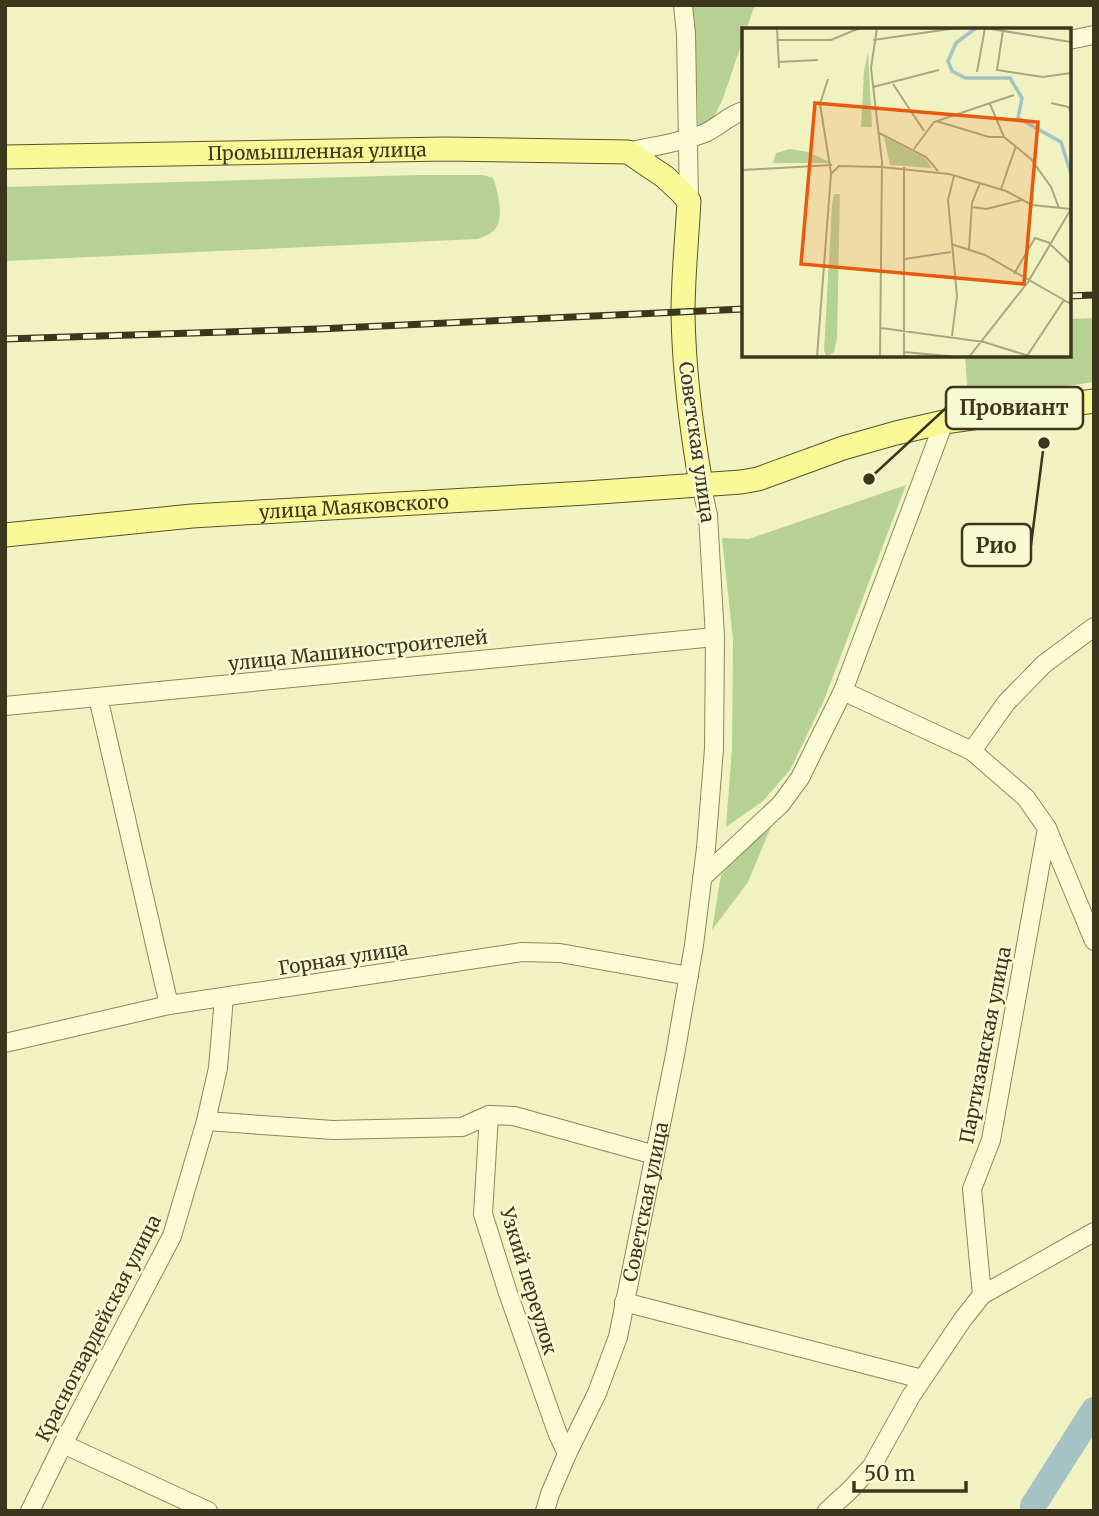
<svg xmlns="http://www.w3.org/2000/svg" width="1099" height="1516" font-family="Merriweather,serif">
<style>
.green{fill:#b7d195}
.lines{fill:none;stroke-linecap:round;stroke-linejoin:round}
.river{stroke:#a5c3c4;stroke-width:26}
.minor-casing{stroke:#8e8657;stroke-width:20}
.major-casing{stroke:#5b512c;stroke-width:25}
.minor{stroke:#fbfcd6;stroke-width:18}
.major{stroke:#f8f996;stroke-width:23}
.rail-casing{stroke:#3c361d;stroke-width:7}
.rail{stroke:#f7f9d2;stroke-width:4.5;stroke-dasharray:13;stroke-linecap:butt}
.labels{text-anchor:middle;dominant-baseline:central;stroke-width:5;stroke-linejoin:round;paint-order:stroke}
.street-label{font-size:19px;fill:#3c361d;stroke:#f7f9d2}
.inset-river{fill:none;stroke:#a5c3c4;stroke-width:3.5}
.inset-road{fill:none;stroke:#a9a780;stroke-width:2}
.view{fill:#e8590c;fill-opacity:0.15;stroke:#e8590c;stroke-width:3.5}
.inset-edge{fill:none;stroke:#3c361d;stroke-width:3.5}
.leader{fill:none;stroke:#3c361d;stroke-width:2.5}
.callout-dot{fill:#3c361d;stroke:#f7f9d2;stroke-width:2.5}
.callout{fill:#f7f9d2;stroke:#3c361d;stroke-width:2.5}
.callout-label{font-size:21px;text-anchor:middle;font-weight:bold;fill:#3c361d}
</style>
<rect width="100%" height="100%" fill="#f1f2c2"/>
<g class="green">
<polygon points="692,5 755,5 746,30 744,30 744,37 722,101 699,146 695,32"/>
<path d="M418 175H483L493 178C498 190 504 217 496 228 492 234 483 237 477 239L5 261V187Z"/>
<polygon points="1094,318 1094,382 968,400 965,355 1069,355 1069,319"/>
<polygon points="906,485 824,700 790,770 763,801 726,827 732,748 733,640 722,538 749,539"/>
<polygon points="773,822 748,882 712,930 721,875"/>
</g>
<g class="lines">
<polyline class="river" points="1033,1511 1033,1506 1094,1410"/>
<g class="minor-casing">
<g id="minor">
<polyline points="683,5 686,34 689,201"/>
<polyline points="1069,40 1094,35"/>
<path d="M628 152C653 146 680 143 705 133 719 127 728 115 744 111"/>
<polyline points="843,691 972,751 1026,798 1047,828 1094,941"/>
<polyline points="98,697 169,1005"/>
<polyline points="5,706 715,637"/>
<polyline points="972,751 1006,703 1044,664 1094,627"/>
<polyline points="702,878 781,804 800,778 843,691 944,422"/>
<polyline points="5,1043 169,1005 522,952 560,953 689,976"/>
<polyline points="489,1115 483,1214 508,1293 557,1432 567,1454"/>
<polyline points="206,1121 333,1130 462,1127 489,1115 514,1116 655,1155"/>
<polyline points="982,1295 1094,1232"/>
<polyline points="624,1302 922,1379"/>
<polyline points="63,1444 208,1511"/>
<polyline points="30,1511 63,1444 172,1236 206,1121 218,1068 224,997"/>
<path id="s1" d="M545 1511 550 1494 567 1454 597 1393 618 1337 675 1055 694 945 706 848 714 749 715 637 708 515 701 484"/>
<polyline points="827,1511 850,1490 872,1466 911,1396 963,1319 982,1295 972,1189 991,1140 1047,828"/>
</g>
</g>
<g class="major-casing">
<g id="major">
<path id="s2" d="M5 157 445 149 628 152 665 177 681 192 689 201C687 238 683 276 683 314 684 371 691 427 701 484"/>
<path id="s3" d="M5 535 192 516 586 493 741 482 758 479 843 448 896 433 944 422 1094 401"/>
</g>
</g>
<use href="#minor" class="minor"/>
<use href="#major" class="major"/>
<g class="rail-casing">
<g id="rail">
<polyline points="1069,296 1094,295"/>
<polyline points="5,339 318,329 744,309"/>
</g>
</g>
<use href="#rail" class="rail"/>
</g>
<g class="labels">
<g class="street-label">
<text stroke="none"><textPath href="#s2" startOffset="312">Промышленная улица</textPath></text>
<text transform="translate(697 442) rotate(82)">Советская улица</text>
<text stroke="none"><textPath href="#s3" startOffset="350">улица Маяковского</textPath></text>
<text transform="translate(358 650) rotate(-6)">улица Машиностроителей</text>
<text transform="translate(343 958) rotate(-9)">Горная улица</text>
<text transform="translate(985 1045) rotate(-79)">Партизанская улица</text>
<text stroke="none"><textPath href="#s1" startOffset="327">Советская улица</textPath></text>
<text transform="translate(529 1281) rotate(73)">Узкий переулок</text>
<text transform="translate(98 1328) rotate(-63)">Красногвардейская улица</text>
</g>
</g>
<g transform="translate(742 28)">
<rect width="329" height="329" fill="#f1f2c2"/>
<path d="M126 24 130 99H119L122 43ZM142 109 183 130 190 140 148 137ZM48 121 66 124 90 135H31L34 125ZM98 166 95 310 92 324 85 329 82 323 90 177 92 166Z" fill="#b7d195"/>
<path class="inset-river" d="M234 0 214 15 206 33 210 43 223 50H268L280 70 276 90 319 114 329 146"/>
<path class="inset-road" d="M35 0 37 40M135 0 129 40 140 134 138 329M261 2 255 42 301 49 329 45M35 12H89L118 0M131 12 215 0M36 34 76 32M235 44 243 0 329 14M86 51 78 76 89 145M151 56 182 103M131 59 197 42M309 75 327 79 329 87M248 76 262 109M194 93 247 109H262L289 131 309 159 317 180M137 105 184 129 196 143M172 121 192 94 272 67M139 139 207 146 264 163 290 177 329 181M0 142 90 137M259 161 274 118M230 179 244 181 280 172M209 216 243 227 329 276M308 216 329 236M227 221 230 175 238 155M163 231 209 224M272 246 293 210 308 215M139 300 242 314 290 329M210 308 215 268 206 172 212 148M162 324 216 329M285 328 322 272M75 329 89 146 97 138 139 139M162 329V139M227 329 286 254 329 181"/>
<path class="view" d="M73 75 296 94 282 256 59 236Z"/>
<rect width="329" height="329" class="inset-edge"/>
</g>
<path class="leader" d="M869 479L946 408M1044 443L1031 545"/>
<g class="callout-dot">
<circle cx="869" cy="479" r="7"/>
<circle cx="1044" cy="443" r="7"/>
</g>
<g class="callout">
<rect x="946" y="387" width="137" height="42" rx="7"/>
<rect x="962" y="524" width="69" height="42" rx="7"/>
</g>
<g class="callout-label">
<text x="1014" y="415">Провиант</text>
<text x="996" y="553">Рио</text>
</g>
<rect width="1099" height="1516" fill="none" stroke="#3c361d" stroke-width="14"/>
<path d="M854 1481v10h112v-10" fill="none" stroke="#3c361d" stroke-width="3.5"/>
<text x="864" y="1481" font-size="21" fill="#3c361d" stroke="#f7f9d2" stroke-width="5" paint-order="stroke">50 m</text>
</svg>
